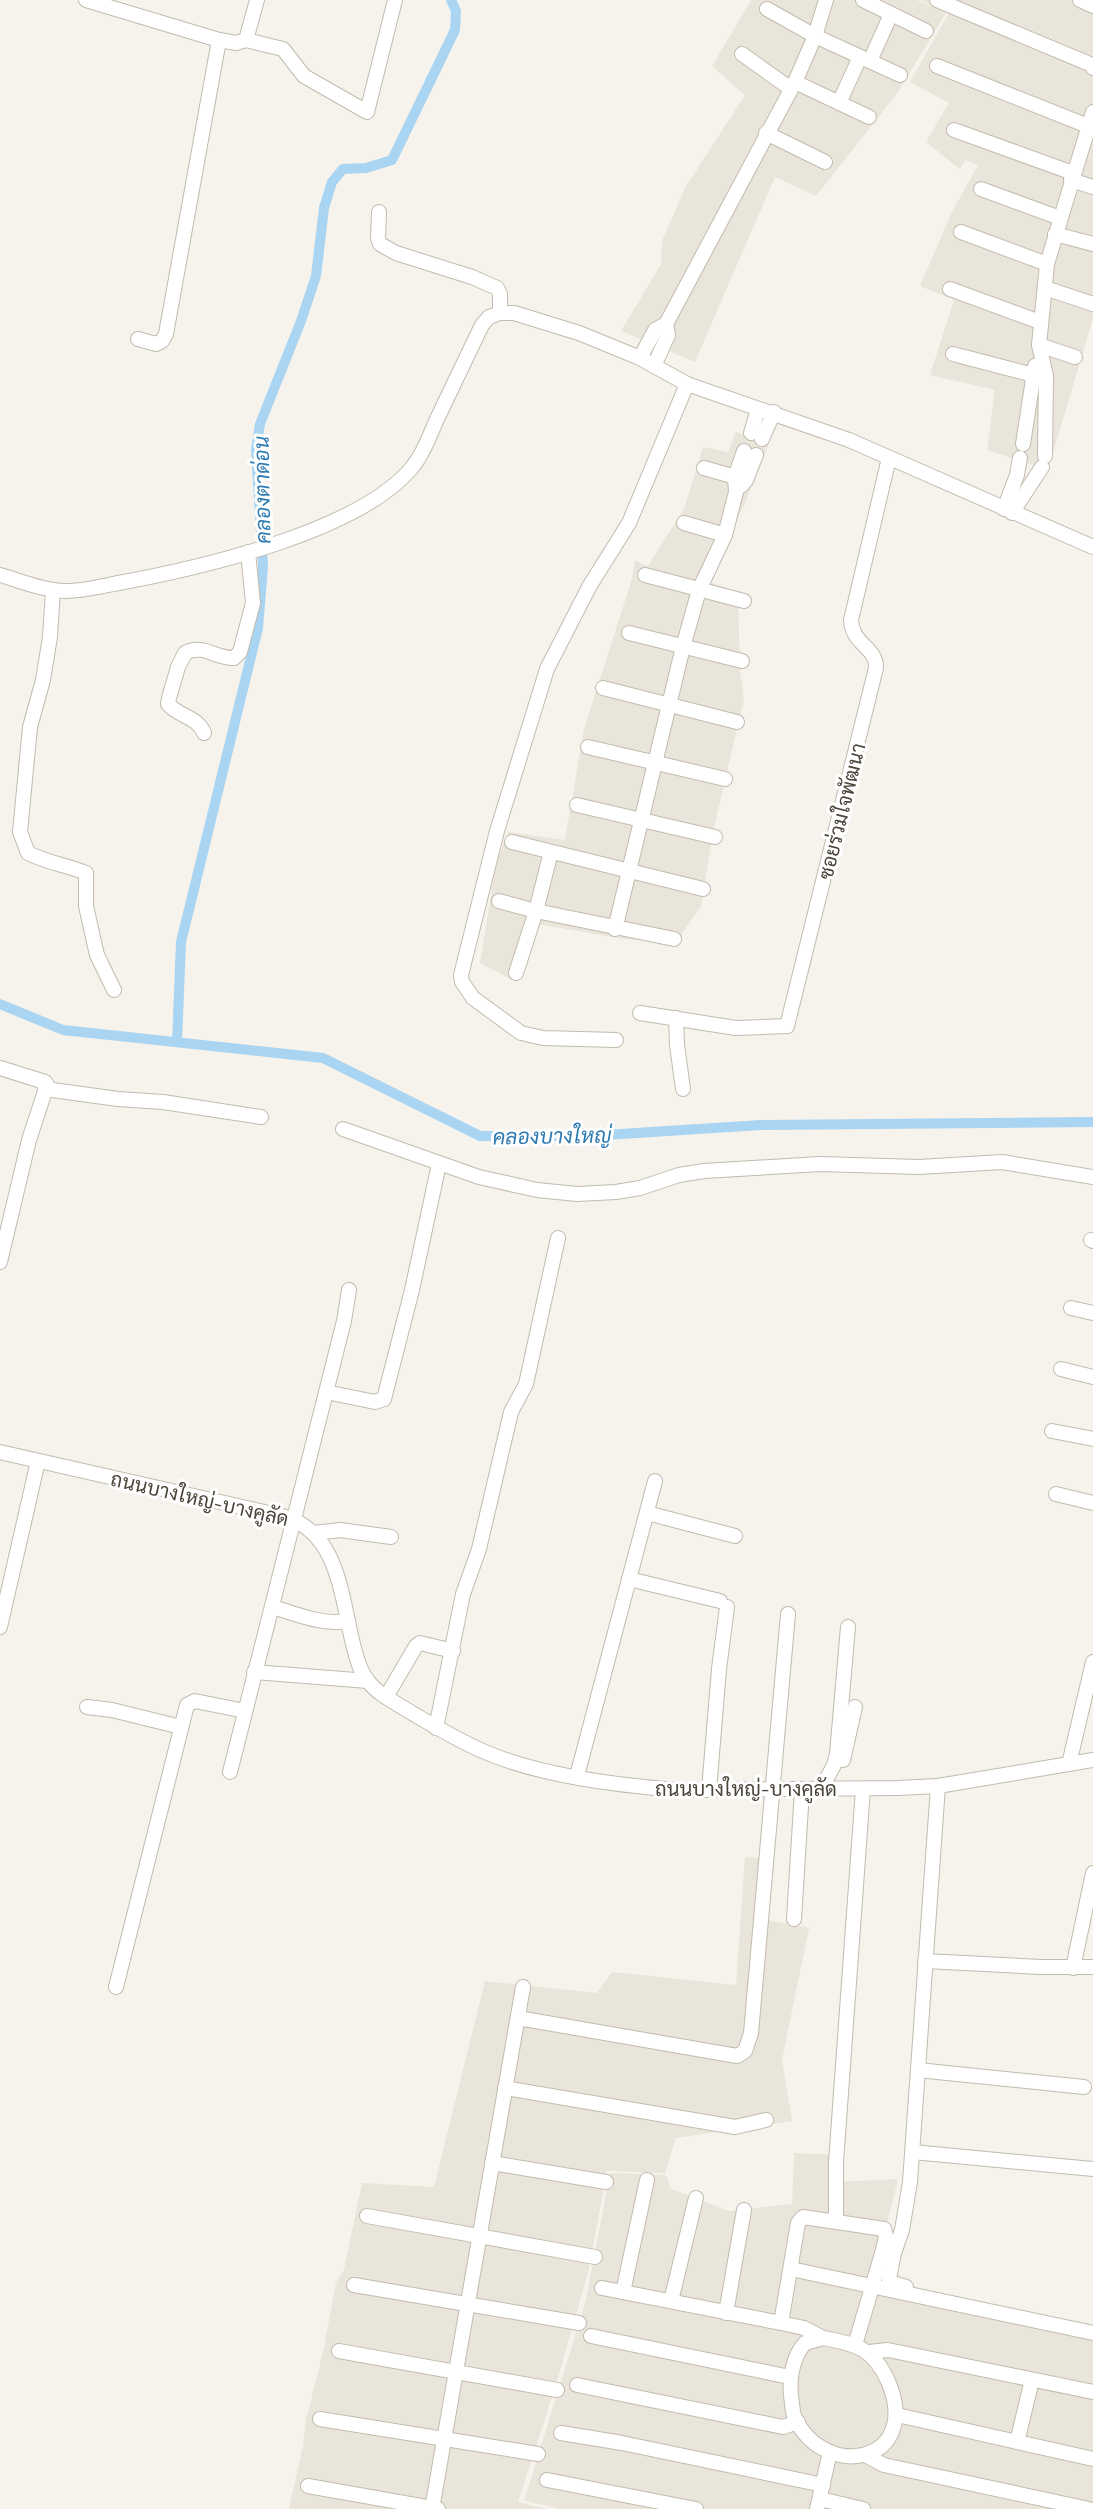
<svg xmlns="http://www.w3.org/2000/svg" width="1093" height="2509" font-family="'Exo 2',Sarabun,sans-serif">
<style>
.residential{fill:#eae5da}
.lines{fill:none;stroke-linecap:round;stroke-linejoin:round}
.canal{stroke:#a9d4f2;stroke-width:10}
.minor-casing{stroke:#c2bbae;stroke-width:16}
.minor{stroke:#fff;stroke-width:14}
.labels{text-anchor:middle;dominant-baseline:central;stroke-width:6;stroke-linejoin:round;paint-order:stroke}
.street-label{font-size:20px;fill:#4b4439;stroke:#fff}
.water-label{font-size:21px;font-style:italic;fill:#2e7ab2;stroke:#fff}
</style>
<rect width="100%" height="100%" fill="#f6f3ec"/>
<g class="residential">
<polygon points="751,0 917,0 946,13 898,92 816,196 775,177 695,362 621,331 661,264 662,241 685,188 745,95 712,66"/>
<polygon points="920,0 1093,0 1093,318 1048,470 987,450 995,390 930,375 954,300 920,286 952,212 978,165 965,160 960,169 926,142 949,103 910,82 949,13"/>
<polygon points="736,432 769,444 746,501 707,581 738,593 740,670 744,699 713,832 701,906 676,942 624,939 537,924 516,982 480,963 496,864 508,832 565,840 584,729 631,582 635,560 648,566 684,509 703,447 728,452"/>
<polygon points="745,1857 771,1859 768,1920 809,1928 782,2060 792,2121 676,2138 665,2173 607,2171 588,2273 558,2378 518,2502 547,2509 289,2509 303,2446 306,2420 323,2352 336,2283 344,2270 362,2183 434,2187 485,1981 597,1993 612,1972 736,1985"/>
<polygon points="794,2153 840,2155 839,2182 898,2179 875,2274 883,2283 1093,2328 1093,2509 561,2509 524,2501 585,2304 610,2173 666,2175 671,2189 729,2211 792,2204"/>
</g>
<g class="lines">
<g class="canal">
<polyline points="0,1004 63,1030 323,1058 480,1136 589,1136 761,1125 1093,1122"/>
<polyline points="177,1042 181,942 258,628 263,566 256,450 260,424 301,321 316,276 324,208 332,182 343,169 366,168 392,160 455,30 456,11 451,0"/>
</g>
<g class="minor-casing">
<g id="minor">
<polyline points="86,0 219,40 236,43 246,40 283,49 304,76 367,112 395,0"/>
<polyline points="863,0 926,31"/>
<polyline points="937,0 1092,65 1093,68"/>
<polyline points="1080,0 1093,6"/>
<polyline points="767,9 815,36 900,75"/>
<polyline points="246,40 257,0"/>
<polyline points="742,54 791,89"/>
<polyline points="870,61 891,14"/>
<polyline points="937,66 1093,128"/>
<polyline points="795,82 869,117"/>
<polyline points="839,103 860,57"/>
<polyline points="954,130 1073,173"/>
<polyline points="766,133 825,162"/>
<polyline points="1071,180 1093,187"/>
<polyline points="981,189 1060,218"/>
<polyline points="379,212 378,238 380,244 396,253 472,277 497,288 500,294 500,313"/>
<polyline points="961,232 1047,264"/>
<polyline points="1055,234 1093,244"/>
<polyline points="1045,288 1093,304"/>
<polyline points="950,289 1040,322"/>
<polyline points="138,339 156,344 162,341 166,334 219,40"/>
<polyline points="1039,345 1075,357"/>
<polyline points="953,354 1033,375 1046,376"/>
<polyline points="640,358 655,330 666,324 795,82 815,36 826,0"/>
<polyline points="654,366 668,335 666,324"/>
<polyline points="751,433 758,409"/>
<polyline points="762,439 774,412"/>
<polyline points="1023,444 1035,366"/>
<polyline points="1045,456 1046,376 1039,345 1047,264 1093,112"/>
<polyline points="704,468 746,480"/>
<polyline points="741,486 746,480 756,455"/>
<polyline points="1004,509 1017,475 1020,458"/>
<polyline points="1012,513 1042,467"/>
<polyline points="684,523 725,535"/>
<path d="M0 575C21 581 45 591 66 591 85 591 106 585 124 582 204 567 354 532 409 471 422 457 429 437 437 419 452 388 467 356 482 325L489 317 500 313H514L579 333 640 358 687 384 849 440 1093 547"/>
<polyline points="645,575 744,601"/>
<path d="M53 590 50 637 43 680 30 727 20 832 28 853C47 863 67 865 86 873V906L97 955 114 990"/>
<polyline points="629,633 742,661"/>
<polyline points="603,688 737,722"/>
<path d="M204 733C197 716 179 717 168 704L169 698 178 667 185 653C203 643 216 659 234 658L240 652 253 603 248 552"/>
<polyline points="588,747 725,779"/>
<polyline points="577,805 715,837"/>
<polyline points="512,842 703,889"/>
<polyline points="499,901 536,911 674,939"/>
<polyline points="615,929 683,647 699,590 725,535 736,492 735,477 744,451"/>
<polyline points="516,973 536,911 551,852"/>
<path d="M640 1013 736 1028 787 1026 876 668C877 647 852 645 851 620L889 458"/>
<polyline points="676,1018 677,1045 683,1089"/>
<polyline points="616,1040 543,1038 521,1033 473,998 462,982 461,975 497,831 547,669 589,587 629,523 687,384"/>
<polyline points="0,1068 45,1082 47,1085 29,1140 0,1262"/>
<polyline points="45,1089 118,1099 163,1102 261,1117"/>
<polyline points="343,1129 479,1177 537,1190 577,1194 616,1192 640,1188 679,1175 704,1171 820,1164 919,1167 1002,1162 1093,1177"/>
<polyline points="1091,1240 1093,1241"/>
<polyline points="1071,1308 1093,1313"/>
<polyline points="1061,1369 1093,1377"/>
<polyline points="326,1392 375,1402 384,1399 412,1290 439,1164"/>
<polyline points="1052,1431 1093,1439"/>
<path d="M0 1452 282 1516C340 1531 341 1599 354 1648 357 1659 360 1672 368 1681 378 1695 398 1704 412 1713 436 1727 459 1741 485 1752 541 1776 616 1785 677 1790L898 1788 938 1786 1093 1760"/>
<polyline points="1056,1494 1093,1503"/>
<polyline points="647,1513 735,1536"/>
<polyline points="315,1533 340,1530 391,1537"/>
<polyline points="629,1579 720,1601"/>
<path d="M279 1609C302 1616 323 1625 348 1621"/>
<polyline points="0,1627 38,1461"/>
<polyline points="254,1672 368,1681"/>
<polyline points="386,1697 416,1646 420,1643 453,1651"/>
<polyline points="87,1707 112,1710 181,1727"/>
<polyline points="436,1728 463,1594 479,1549 511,1412 526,1384 558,1238"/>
<polyline points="843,1760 855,1707"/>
<polyline points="1069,1764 1093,1662"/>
<polyline points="230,1772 344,1321 349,1290"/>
<polyline points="577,1776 655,1481"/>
<polyline points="821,1789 834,1765 837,1754 848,1627"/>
<polyline points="709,1790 719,1669 727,1607"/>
<polyline points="794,1919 802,1790"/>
<polyline points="925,1961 1041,1967 1093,1967"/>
<polyline points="1073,1968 1093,1873"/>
<polyline points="116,1987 187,1705 195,1701 245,1711"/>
<polyline points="518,2018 737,2056 745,2051 751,2033 788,1614"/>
<polyline points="918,2070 1084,2087"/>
<polyline points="505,2088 735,2127 766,2120"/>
<polyline points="913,2152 1093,2169"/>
<polyline points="492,2163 606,2182"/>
<polyline points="367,2216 595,2257"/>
<polyline points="836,2221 836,2162 863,1789"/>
<polyline points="894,2253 889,2279 893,2283 906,2287"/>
<polyline points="791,2269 1093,2333"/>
<polyline points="354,2285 579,2323"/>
<polyline points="602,2288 781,2323 804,2328 823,2338"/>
<polyline points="623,2292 647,2180"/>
<polyline points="671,2301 696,2198"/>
<polyline points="726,2313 744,2210"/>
<polyline points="781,2323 798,2223 803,2217 884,2229 886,2236 883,2250"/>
<polyline points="591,2336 790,2377"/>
<path d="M823 2338C856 2344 873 2348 888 2381 923 2463 825 2482 795 2418 792 2411 792 2402 791 2395 789 2379 793 2356 805 2343Z"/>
<polyline points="855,2345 883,2250 894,2253 902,2230 910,2182 938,1786"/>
<polyline points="339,2351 557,2390"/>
<polyline points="869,2352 888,2350 1093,2392"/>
<polyline points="577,2385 783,2427 798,2422"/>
<polyline points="897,2415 1093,2459"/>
<polyline points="320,2419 538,2454"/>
<polyline points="561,2433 622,2443 823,2485"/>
<polyline points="1017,2442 1032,2380"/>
<polyline points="867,2456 884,2465 1089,2509"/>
<polyline points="547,2480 696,2509"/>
<polyline points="308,2486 438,2509"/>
<polyline points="820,2499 863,2509"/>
<polyline points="432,2509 523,1987"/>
<polyline points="817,2509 830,2452"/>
</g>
</g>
<use href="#minor" class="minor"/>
</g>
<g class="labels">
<g class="street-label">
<text transform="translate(841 811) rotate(-76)">ซอยร่วมใจพัฒนา</text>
<text transform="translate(200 1498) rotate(13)">ถนนบางใหญ่-บางคูลัด</text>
<text x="746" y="1788">ถนนบางใหญ่-บางคูลัด</text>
</g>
<g class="water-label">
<text transform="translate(261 490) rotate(-91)">คลองตาด่อน</text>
<text transform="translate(552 1135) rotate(-1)">คลองบางใหญ่</text>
</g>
</g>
</svg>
